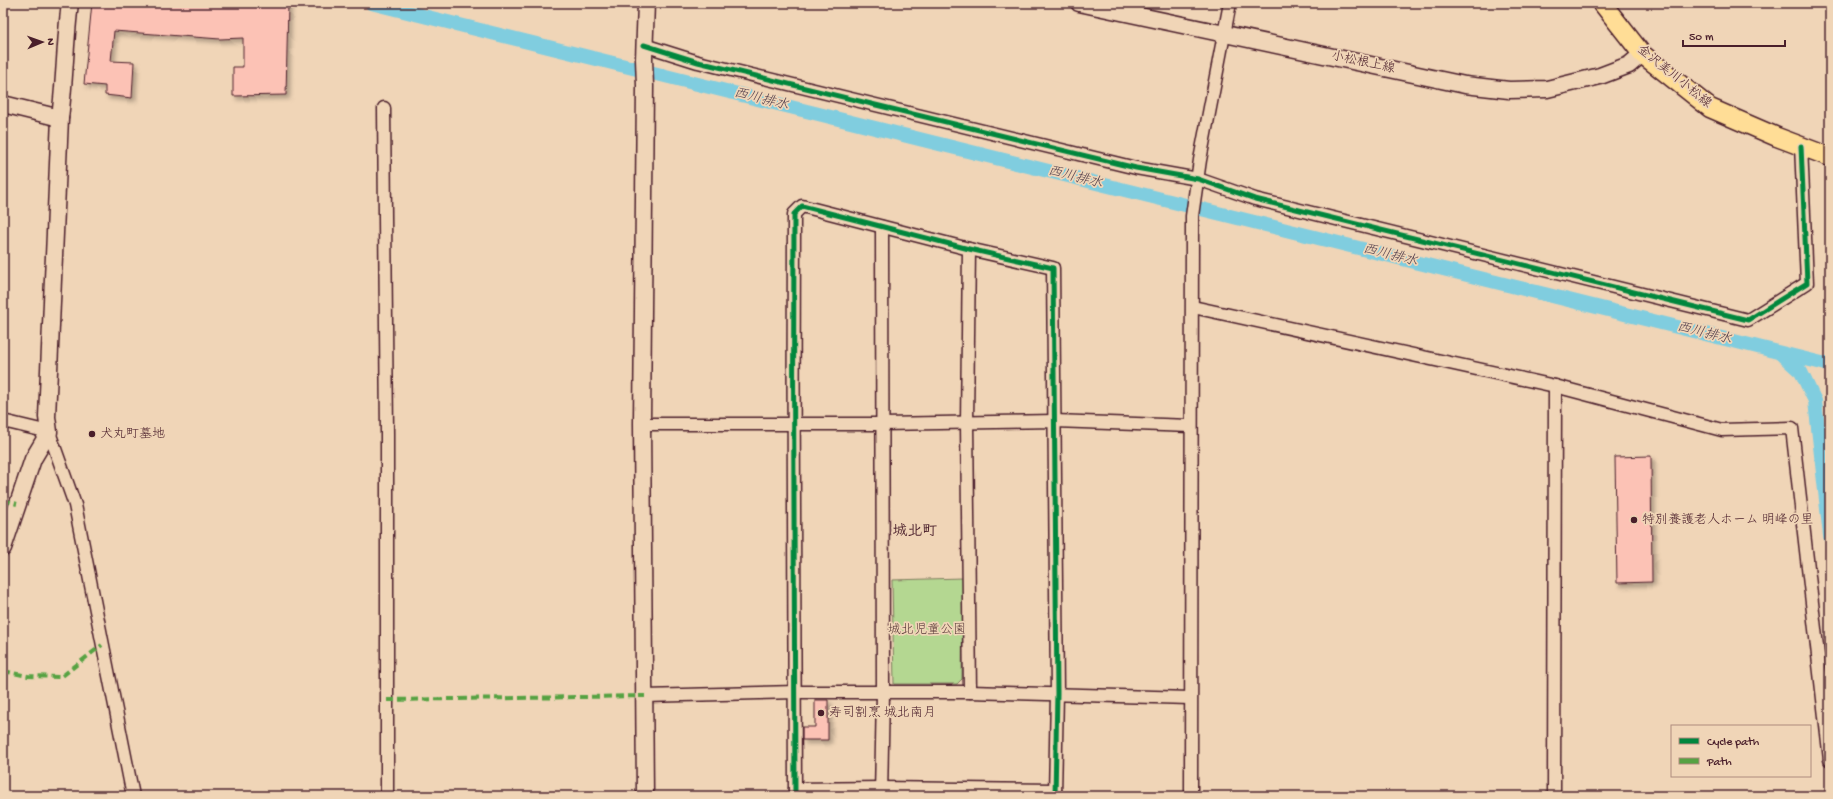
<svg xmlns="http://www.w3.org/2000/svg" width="1833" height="799" font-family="'Gochi Hand','Klee One',sans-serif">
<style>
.green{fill:#b4d791;stroke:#7f7b5e}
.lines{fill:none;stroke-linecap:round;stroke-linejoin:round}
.canal{stroke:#80cddf;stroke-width:14}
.building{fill:#fcc2b5;stroke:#4a1f2b;filter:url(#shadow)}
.street-casing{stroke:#4a1f2b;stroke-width:15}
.secondary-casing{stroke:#4a1f2b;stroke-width:19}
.primary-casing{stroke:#4a1f2b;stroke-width:21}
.street{stroke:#f0d5b7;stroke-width:12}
.secondary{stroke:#f0d5b7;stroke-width:16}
.primary{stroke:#ffdd96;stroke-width:18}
.quiet{stroke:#56a243;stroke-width:4;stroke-dasharray:8 4;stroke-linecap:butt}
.cycleway-casing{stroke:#f0d5b7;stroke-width:8}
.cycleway{stroke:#00873e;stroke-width:5}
.poi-dot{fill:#4a1f2b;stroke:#f0d5b7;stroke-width:1.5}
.labels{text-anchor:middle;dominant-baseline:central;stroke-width:3.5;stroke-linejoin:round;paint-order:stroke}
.street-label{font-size:13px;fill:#4a1f2b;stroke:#f0d5b7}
.poi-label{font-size:13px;fill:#4a1f2b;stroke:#f0d5b7;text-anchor:start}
.park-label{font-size:13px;fill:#5a3b3a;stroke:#f0d5b7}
.water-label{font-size:14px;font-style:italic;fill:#55424f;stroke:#f0d5b7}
.quarter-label{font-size:15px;font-weight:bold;fill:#4a1f2b;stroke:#f0d5b7}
</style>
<defs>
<filter id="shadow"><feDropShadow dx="3.5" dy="3.5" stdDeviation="2" flood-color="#0004"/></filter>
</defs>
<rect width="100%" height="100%" fill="#f0d5b7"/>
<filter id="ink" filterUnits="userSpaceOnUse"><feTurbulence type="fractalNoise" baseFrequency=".025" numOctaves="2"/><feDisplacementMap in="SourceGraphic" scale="8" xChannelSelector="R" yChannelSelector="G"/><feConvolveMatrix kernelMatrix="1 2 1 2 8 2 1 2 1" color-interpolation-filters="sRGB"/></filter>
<g filter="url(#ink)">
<polygon class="green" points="963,578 962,679 957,684 894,684 892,580"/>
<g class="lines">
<g class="canal">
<polyline points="371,3 1830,365"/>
<polyline points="1781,354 1801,372 1815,401 1830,536"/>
</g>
</g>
<g class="building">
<polygon points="92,3 238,3 237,5 288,3 286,95 233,96 233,67 243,67 243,38 220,39 114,31 111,61 134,62 132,98 105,95 105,86 84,84"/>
<polygon points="1651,456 1652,582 1617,583 1615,457"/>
<polygon points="815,700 828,700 828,740 802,740 802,727 815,727"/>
</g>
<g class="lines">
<g class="street-casing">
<g id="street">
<polyline points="644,45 698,62 1136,168 1198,179 1255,199 1748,320 1807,283 1801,146"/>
<polyline points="384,108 387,433 387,796"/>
<polyline points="969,249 967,423 970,692"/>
<polyline points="1193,307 1555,386 1722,430 1792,428 1830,760"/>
<polyline points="3,421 49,432 75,505 133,796"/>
<polyline points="642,424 883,424 1055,421 1190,426"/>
<polyline points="645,696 796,692 970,692 1190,698"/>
<polyline points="795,789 881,788 1055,790"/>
<path d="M795 796C794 602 793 408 794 214L802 206 969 249 1053 268 1057 693 1055 796"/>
<polyline points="881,796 883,693 882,227"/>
<polyline points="1191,796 1192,216 1200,160 1230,3"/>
<polyline points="1554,796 1555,386"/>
</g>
</g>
<g class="secondary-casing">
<g id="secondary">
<polyline points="1079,3 1465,85 1509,90 1547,89 1600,76 1629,65 1642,54"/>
<polyline points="3,104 60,118"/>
<path d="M3 548 33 459 49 432 47 417 60 118C65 79 65 41 70 3"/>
<polyline points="645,796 642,424 645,86 644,59 646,3"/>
</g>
</g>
<g class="primary-casing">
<polyline id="primary" points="1602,3 1642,54 1710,108 1777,137 1830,157"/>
</g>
<use href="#street" class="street"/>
<use href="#secondary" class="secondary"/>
<use href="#primary" class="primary"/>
<g class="quiet">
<polyline points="3,500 17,504"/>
<polyline points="3,671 28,676 61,677 102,645"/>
<polyline points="387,700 645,696"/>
</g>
<g class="cycleway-casing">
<g id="cycleway">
<polyline points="644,45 698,62 1136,168 1198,179 1255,199 1748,320 1807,283 1801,146"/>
<path d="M795 796C794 602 793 408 794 214L802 206 969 249 1053 268 1057 693 1055 796"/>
</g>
</g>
<use href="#cycleway" class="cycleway"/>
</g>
</g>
<g class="poi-dot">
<circle cx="92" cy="434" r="4"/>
<circle cx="1634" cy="520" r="4"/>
<circle cx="821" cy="713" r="4"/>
</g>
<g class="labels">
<g class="street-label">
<text transform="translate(1363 63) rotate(12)">小松根上線</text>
<text transform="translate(1674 77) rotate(39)">金沢美川小松線</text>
</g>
<g class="poi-label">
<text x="100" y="434">犬丸町墓地</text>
<text x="1642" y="520">特別養護老人ホーム 明峰の里</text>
<text x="829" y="713">寿司割烹 城北南月</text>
</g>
<g class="park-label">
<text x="927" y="630">城北児童公園</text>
</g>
<g class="water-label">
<text transform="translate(761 100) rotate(14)">西川排水</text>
<text transform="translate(1075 178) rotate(14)">西川排水</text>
<text transform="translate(1390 256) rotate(14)">西川排水</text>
<text transform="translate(1704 334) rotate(14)">西川排水</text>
</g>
<g class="quarter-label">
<text x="915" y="532">城北町</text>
</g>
</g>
<rect width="1833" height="799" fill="none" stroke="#f0d5b7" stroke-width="16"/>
<rect x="8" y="8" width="1817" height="783" fill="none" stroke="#4a1f2b" stroke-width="1.5" filter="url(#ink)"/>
<rect x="1671" y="725" width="140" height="52" fill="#f0d5b7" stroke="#ae8c7f"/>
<rect x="1679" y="738" width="20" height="6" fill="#00873e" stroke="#ae8c7f"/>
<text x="1707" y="745" font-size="12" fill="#4a1f2b">Cycle path</text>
<rect x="1679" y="758" width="20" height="6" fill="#56a243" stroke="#ae8c7f"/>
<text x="1707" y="765" font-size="12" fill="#4a1f2b">Path</text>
<g transform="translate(42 42) rotate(88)" stroke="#f0d5b7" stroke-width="3" paint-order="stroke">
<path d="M0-3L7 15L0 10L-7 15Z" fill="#4a1f2b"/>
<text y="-6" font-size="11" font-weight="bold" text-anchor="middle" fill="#4a1f2b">N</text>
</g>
<path d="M1683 40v6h102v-6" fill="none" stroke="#4a1f2b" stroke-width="2"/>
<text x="1689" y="40" font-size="12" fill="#4a1f2b" stroke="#f0d5b7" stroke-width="3" paint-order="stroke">50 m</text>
</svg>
